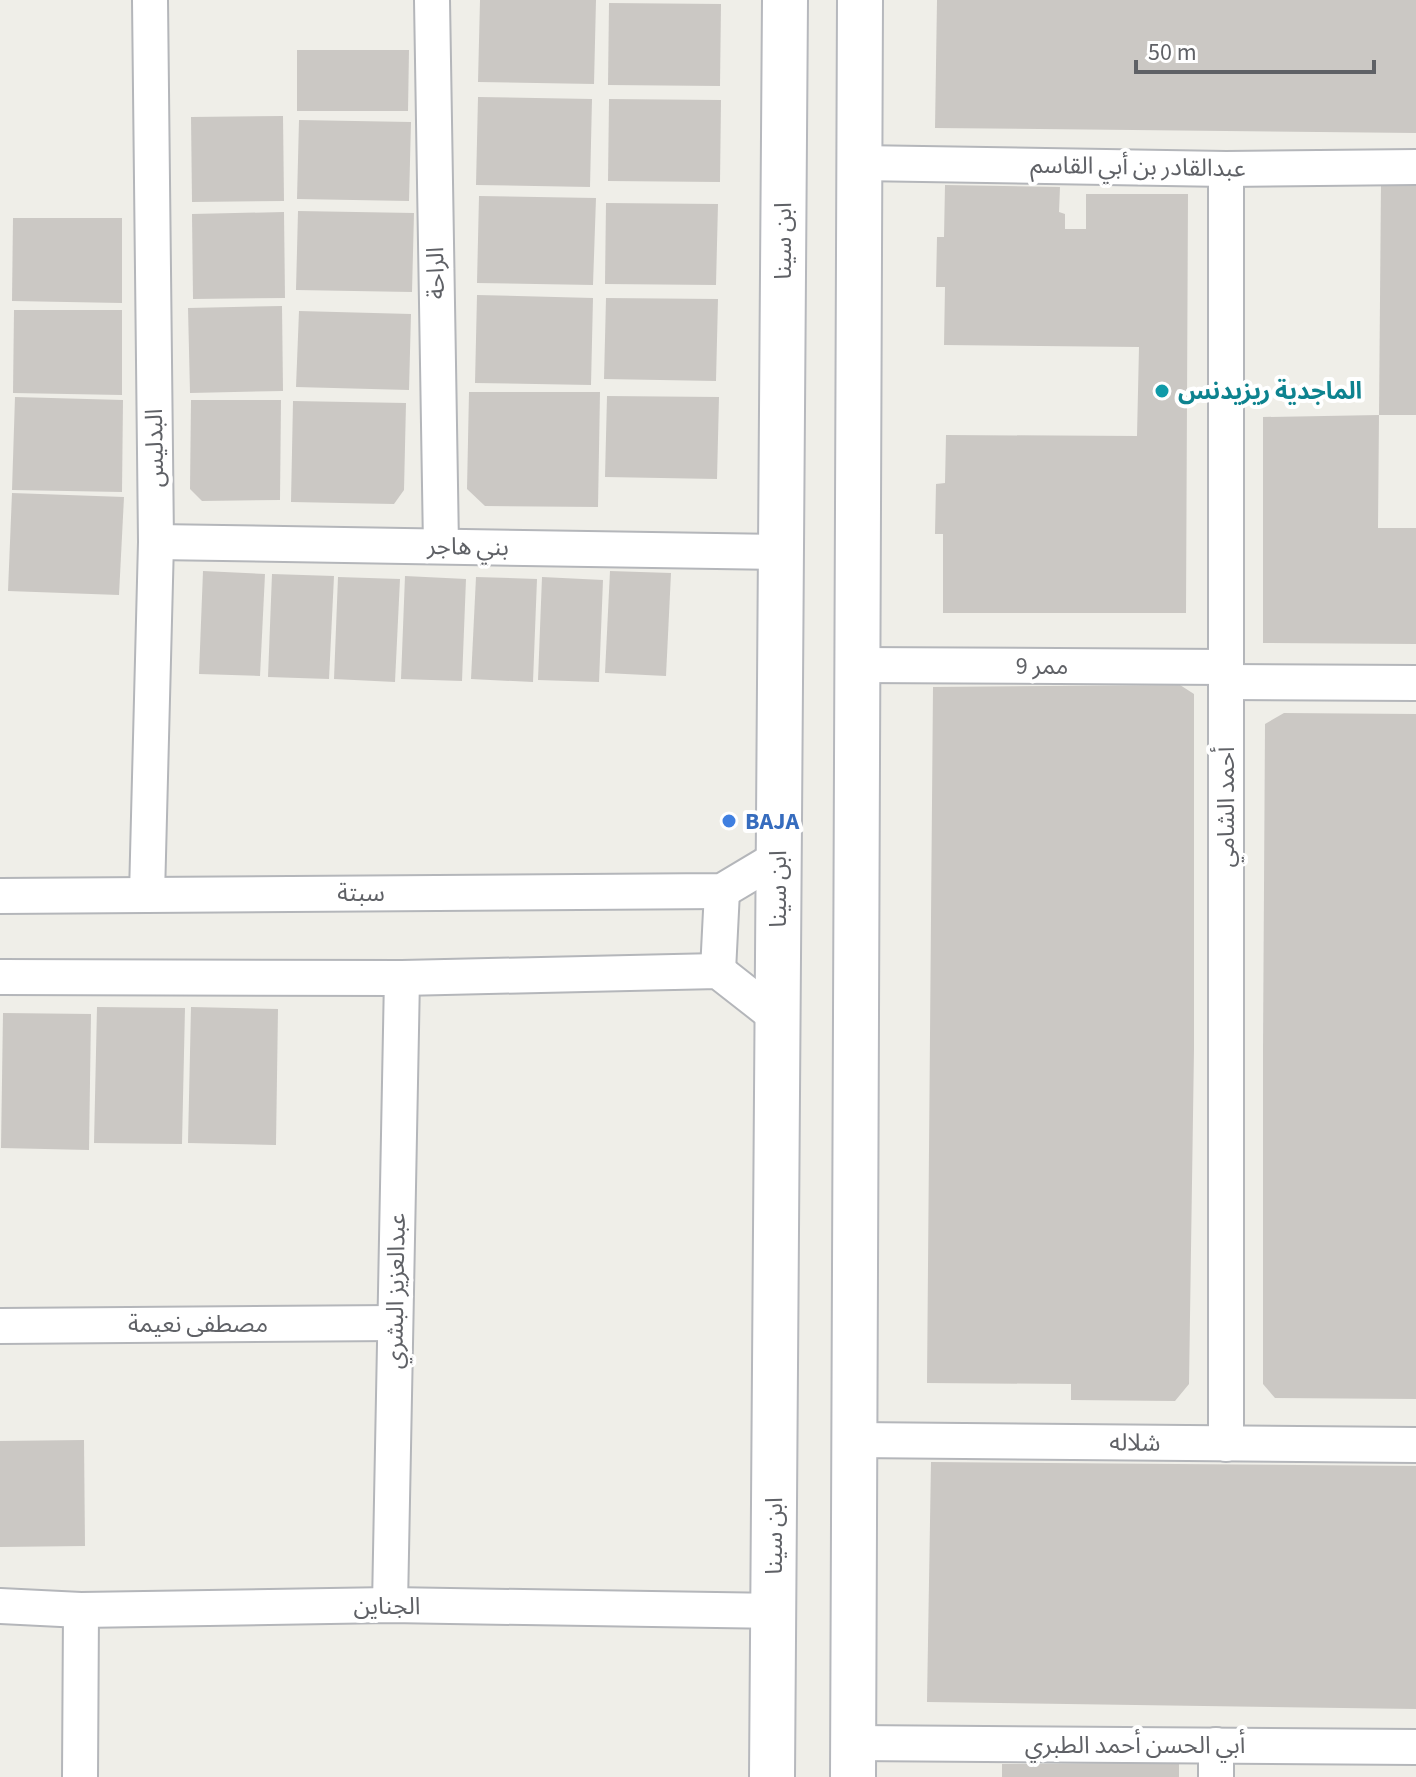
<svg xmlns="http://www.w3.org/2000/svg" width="1416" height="1777" font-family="'Source Sans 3','Noto Sans Arabic',sans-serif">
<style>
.building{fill:#cbc8c4}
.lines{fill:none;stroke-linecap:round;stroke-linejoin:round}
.street-casing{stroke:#b4b6ba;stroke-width:38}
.secondary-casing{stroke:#b6b8bd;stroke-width:48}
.street{stroke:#fff;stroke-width:34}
.secondary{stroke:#fff;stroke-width:44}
.culture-dot{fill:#0f9aa8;stroke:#fff;stroke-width:3}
.shop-dot{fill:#3f7fe0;stroke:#fff;stroke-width:3}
.labels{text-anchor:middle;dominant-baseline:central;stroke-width:8;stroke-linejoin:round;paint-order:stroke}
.street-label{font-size:24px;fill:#5f6166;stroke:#fff}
.culture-label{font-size:24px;font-weight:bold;fill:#0d838f;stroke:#fff;text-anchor:start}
.shop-label{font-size:24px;font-weight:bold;fill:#366cbe;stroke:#fff;text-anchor:start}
</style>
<rect width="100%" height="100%" fill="#efeee8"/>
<g class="building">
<polygon points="480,0 596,0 594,84 478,82"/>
<polygon points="937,0 1416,0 1416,133 935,128"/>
<polygon points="609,3 721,4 720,86 608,85"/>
<polygon points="297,50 409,50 408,111 297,111"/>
<polygon points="478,97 592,99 590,187 476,185"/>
<polygon points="609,99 721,100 720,182 608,181"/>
<polygon points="283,116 284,201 192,202 191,117"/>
<polygon points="299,120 411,122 409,201 297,199"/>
<polygon points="1381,183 1416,183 1416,415 1379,415"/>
<polygon points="945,185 1060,187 1059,212 1065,214 1065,229 1086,229 1086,194 1188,194 1186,613 943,613 943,534 935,534 936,484 945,483 946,435 1137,436 1139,347 944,345 945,287 936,287 937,237 944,237"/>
<polygon points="479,196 596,198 593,285 477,283"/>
<polygon points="606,203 718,204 716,285 605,284"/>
<polygon points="298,211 414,213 412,292 296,290"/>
<polygon points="284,212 285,298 193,299 192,214"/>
<polygon points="13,218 122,218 122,303 12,301"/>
<polygon points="477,295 593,298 591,385 475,383"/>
<polygon points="606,298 718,299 716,381 604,379"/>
<polygon points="282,306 283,391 190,393 188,308"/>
<polygon points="14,310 122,310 122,395 13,393"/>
<polygon points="299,311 411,314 409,390 296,387"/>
<polygon points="469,392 600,392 598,507 485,506 467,489"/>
<polygon points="607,396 719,397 717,479 605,477"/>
<polygon points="15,397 123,400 122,492 12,490"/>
<polygon points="191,400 281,400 280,500 202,501 190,489"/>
<polygon points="293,401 406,403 404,490 394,504 291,502"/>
<polygon points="1379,415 1378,528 1416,528 1416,644 1263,643 1263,417"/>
<polygon points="12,493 124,497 119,595 8,591"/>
<polygon points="203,571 265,574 260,676 199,674"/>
<polygon points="610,571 671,573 666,676 605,673"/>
<polygon points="272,574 334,576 329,679 268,677"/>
<polygon points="405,576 466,579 462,681 401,679"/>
<polygon points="338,577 400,579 395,682 334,679"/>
<polygon points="476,577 537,579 533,682 471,679"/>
<polygon points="542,577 603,580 599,682 538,680"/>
<polygon points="1180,685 1194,694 1194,1049 1189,1384 1175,1401 1071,1400 1071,1384 927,1383 933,687"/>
<polygon points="1284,713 1416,714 1416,1399 1275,1398 1263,1384 1263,1049 1265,724"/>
<polygon points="97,1007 185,1008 182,1144 94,1143"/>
<polygon points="191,1007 278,1009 276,1145 188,1143"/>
<polygon points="3,1013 91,1014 89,1150 1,1148"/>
<polygon points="84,1440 85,1546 0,1547 0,1441"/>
<polygon points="931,1462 1416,1466 1416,1709 927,1702"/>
<polygon points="1179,1763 1179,1777 1002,1777 1002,1764"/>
</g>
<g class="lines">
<g class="street-casing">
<g id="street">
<polyline points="432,0 441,546"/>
<polyline points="859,163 1226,169 1416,167"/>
<polyline points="1226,169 1226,1444"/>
<polyline points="156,542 781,552"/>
<polyline points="857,665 1226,667"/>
<polyline points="1227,682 1416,683"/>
<polyline points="147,895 156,542 150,0"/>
<polyline points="0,896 722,891 779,857"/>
<polyline points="718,971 722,891"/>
<polyline points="0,977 402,978 718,971 778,1018"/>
<polyline points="0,1326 395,1323"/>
<polyline points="855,1440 1416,1445"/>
<polyline points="390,1605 402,978"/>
<polyline points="0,1606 81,1610 390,1605 773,1611"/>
<polyline points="853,1743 1416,1747"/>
<polyline points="80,1777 81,1610"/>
<polyline points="1216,1777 1216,1745"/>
</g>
</g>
<g class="secondary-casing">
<g id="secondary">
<polyline points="772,1777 785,0"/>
<polyline points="853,1777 860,0"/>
</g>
</g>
<use href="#street" class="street"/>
<use href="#secondary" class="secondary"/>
</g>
<circle class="culture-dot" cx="1162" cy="391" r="8"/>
<circle class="shop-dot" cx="729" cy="821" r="8"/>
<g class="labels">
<g class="street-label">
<text transform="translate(1138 167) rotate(1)">عبدالقادر بن أبي القاسم</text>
<text transform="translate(783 241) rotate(-90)">ابن سينا</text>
<text transform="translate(436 273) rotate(-91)">الراحة</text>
<text transform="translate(155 448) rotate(-91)">البدليس</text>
<text transform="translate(468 547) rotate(1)">بني هاجر</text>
<text x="1042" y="666">ممر 9</text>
<text transform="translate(1226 807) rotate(-90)">أحمد الشامي</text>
<text transform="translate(778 889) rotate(-90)">ابن سينا</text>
<text x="361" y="893">سبتة</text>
<text transform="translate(396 1291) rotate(-89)">عبدالعزيز البشري</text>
<text x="198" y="1324">مصطفى نعيمة</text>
<text transform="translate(1135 1443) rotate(1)">شلاله</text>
<text transform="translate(774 1536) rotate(-90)">ابن سينا</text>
<text x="387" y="1606">الجناين</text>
<text x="1135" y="1745">أبي الحسن أحمد الطبري</text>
</g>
<g class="culture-label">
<text x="1178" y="391">الماجدية ريزيدنس</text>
</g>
<g class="shop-label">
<text x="745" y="821">BAJA</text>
</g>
</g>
<path d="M1136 60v12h238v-12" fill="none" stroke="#5f6166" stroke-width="4"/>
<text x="1148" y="60" font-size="24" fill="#5f6166" stroke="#ffffff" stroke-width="6" paint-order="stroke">50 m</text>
</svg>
